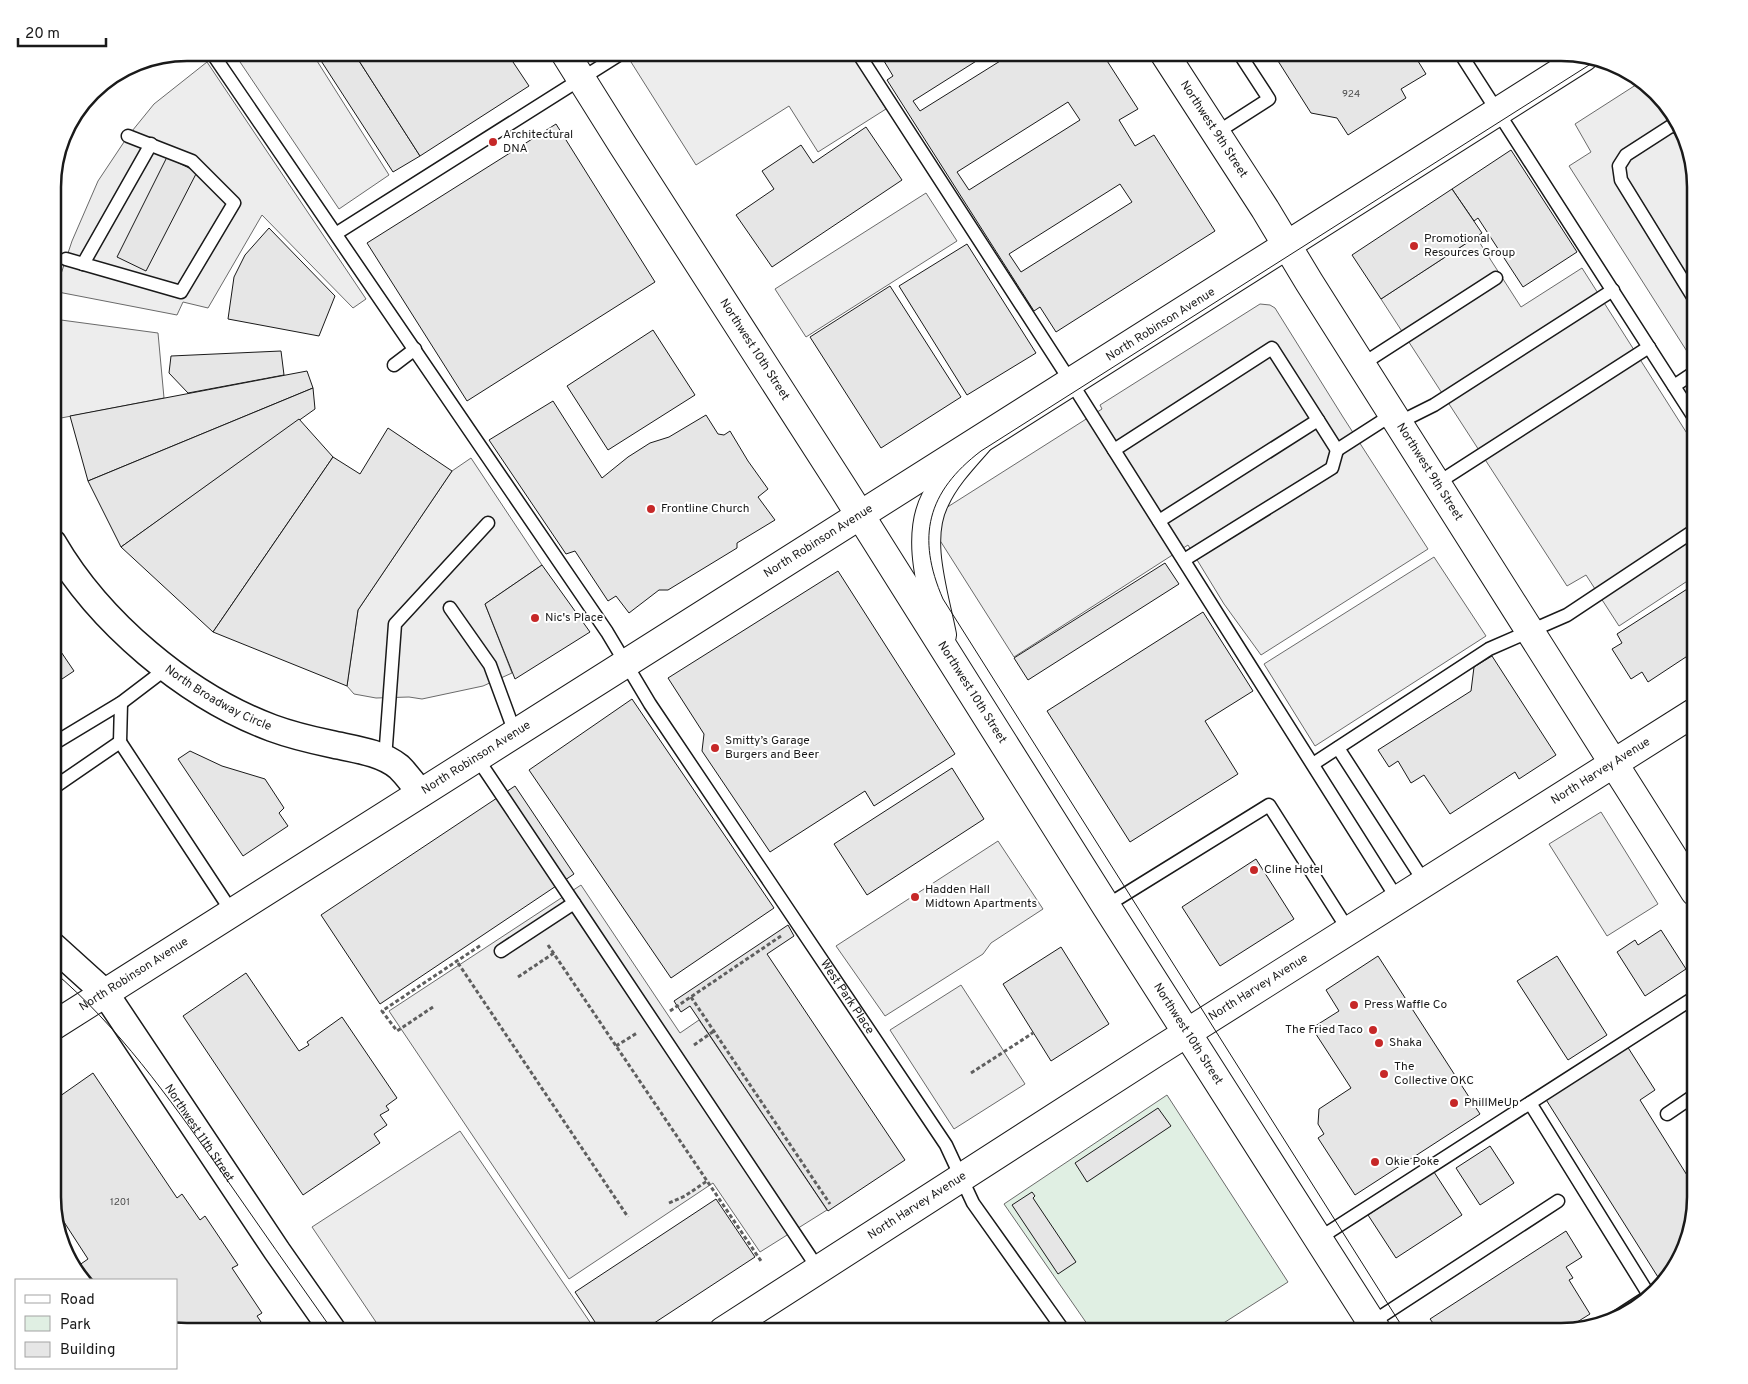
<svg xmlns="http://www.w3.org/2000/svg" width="1748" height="1384" font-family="Overpass,sans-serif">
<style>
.green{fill:#e0efe3;stroke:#6a6a6a}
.parking{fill:#ededed;stroke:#6a6a6a}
.building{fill:#e6e6e6;stroke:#1a1a1a;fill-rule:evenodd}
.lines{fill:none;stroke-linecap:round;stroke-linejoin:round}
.service-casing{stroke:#1a1a1a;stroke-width:15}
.minor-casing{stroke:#1a1a1a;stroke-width:29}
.tertiary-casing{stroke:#1a1a1a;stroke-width:30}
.secondary-casing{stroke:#1a1a1a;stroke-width:30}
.path{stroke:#5f5f5f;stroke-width:3;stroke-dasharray:4 2.5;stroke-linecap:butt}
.service{stroke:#fff;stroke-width:12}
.minor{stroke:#fff;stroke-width:26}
.tertiary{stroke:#fff;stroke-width:28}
.secondary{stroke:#fff;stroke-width:28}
.tram{stroke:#1a1a1a;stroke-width:1}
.poi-dot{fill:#c62828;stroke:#fff;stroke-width:2}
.labels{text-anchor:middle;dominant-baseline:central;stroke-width:4;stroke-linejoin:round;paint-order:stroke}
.number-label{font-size:10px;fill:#4d4d4d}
.street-label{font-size:12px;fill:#1a1a1a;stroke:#fff}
.poi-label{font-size:12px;fill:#1a1a1a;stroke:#fff;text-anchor:start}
.rim{fill:none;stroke:#1a1a1a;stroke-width:2.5}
</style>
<rect width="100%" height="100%" fill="#fff"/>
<polygon class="green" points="1167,1095 1288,1282 1211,1331 1092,1331 1004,1204"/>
<g class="parking">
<polygon points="241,53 312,53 389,175 339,209 236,56"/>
<polygon points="646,53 851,53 886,109 818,152 789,106 696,165 631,62"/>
<polygon points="207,62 366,299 353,308 262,215 208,308 183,302 177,315 58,292 59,280 72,241 98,181 128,136 154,104"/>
<polygon points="1642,81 1649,86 1682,128 1695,187 1695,364 1569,166 1591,152 1575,124"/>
<polygon points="926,193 957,241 806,337 775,289"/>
<polygon points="1476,237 1521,307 1582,268 1695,446 1695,576 1619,626 1586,575 1567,586 1381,299"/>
<polygon points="1260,304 1270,305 1275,308 1343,417 1428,549 1261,655 1224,604 1188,545 1014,657 927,520 1102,409 1100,405"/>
<polygon points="61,320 158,333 164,398 56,419 53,388 53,354 58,354"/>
<polygon points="471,458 542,565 485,604 512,673 483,686 422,699 409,697 376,698 354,694 347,686 358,610 452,471"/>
<polygon points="1434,557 1486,636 1315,746 1264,664"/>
<polygon points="1601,812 1658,904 1607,936 1549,844"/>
<polygon points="998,841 1043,909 991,943 983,954 885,1016 836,946"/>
<polygon points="581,885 680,1033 699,1020 827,1210 760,1252 713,1183 569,1279 389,1011"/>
<polygon points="961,985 1025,1084 954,1129 890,1030"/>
<polygon points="460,1131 596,1331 382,1331 312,1227"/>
</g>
<g class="building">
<polygon points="316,53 354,53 420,156 393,172"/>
<polygon points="354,53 507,53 529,86 420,156"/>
<path d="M886 53H989L913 101 920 111 1013 53H1102L1138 109 1119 120 1135 146 1154 135 1215 231 1056 332 1040 307 1034 311 887 80 893 76 881 56ZM1068 102 1080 120 969 190 957 172ZM1120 184 1132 202 1021 272 1009 254Z"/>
<polygon points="1273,53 1413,53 1426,74 1401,89 1406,98 1348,135 1337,118 1311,113"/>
<polygon points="556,124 655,282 467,401 367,243"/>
<polygon points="866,127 902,180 772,267 736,215 774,189 762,171 801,145 813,163"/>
<polygon points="1511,150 1577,252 1523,287 1478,218 1474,221 1452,189"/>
<polygon points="167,157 197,172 146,271 117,257"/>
<polygon points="1452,189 1482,233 1381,299 1352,255"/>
<polygon points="269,228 335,296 319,336 228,319 234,277 245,255"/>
<polygon points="967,244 1036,353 967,395 899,286"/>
<polygon points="890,286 961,397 881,448 810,337"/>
<polygon points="653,330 695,395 608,450 567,386"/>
<polygon points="281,351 284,375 188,393 169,373 171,356"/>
<polygon points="307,371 313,388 88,481 70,416"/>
<polygon points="313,388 315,409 121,547 88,481"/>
<polygon points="553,401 602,478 628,457 650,443 669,437 706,415 718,434 724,435 730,431 748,461 768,489 758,497 775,520 737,543 737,548 668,590 659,590 629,613 616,596 608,601 575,551 566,554 489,440"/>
<polygon points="299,419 333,457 213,632 121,547"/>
<polygon points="388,428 452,471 358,610 347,686 213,632 333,457 360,474"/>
<polygon points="1165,563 1179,584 1028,680 1014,658"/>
<polygon points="542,565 590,632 515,679 485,604"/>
<polygon points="838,571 955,754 874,806 865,791 770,852 702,751 704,734 668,678"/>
<polygon points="1695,584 1695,651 1648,682 1642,672 1631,679 1612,649 1622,643 1617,634"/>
<polygon points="1203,612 1253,691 1205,721 1238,774 1130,842 1047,711"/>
<polygon points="53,640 74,671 53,685"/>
<polygon points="1492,656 1556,755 1519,779 1515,772 1450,814 1424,775 1411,783 1398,761 1389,767 1378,750 1471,691 1474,667"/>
<polygon points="632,699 774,908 671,978 529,770"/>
<polygon points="190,751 222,766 265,779 284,808 279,813 288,826 243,856 178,759"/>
<polygon points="952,768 984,819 867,895 834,844"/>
<polygon points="515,786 574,874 380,1004 321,915"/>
<polygon points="1256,859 1294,919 1220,966 1182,907"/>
<polygon points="788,925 794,936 767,954 905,1160 828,1211 690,1006 681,1012 674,1001"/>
<polygon points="1661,930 1686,969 1645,996 1617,952 1635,940 1638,945"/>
<polygon points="1061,947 1109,1024 1051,1061 1003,984"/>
<polygon points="1378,956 1480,1114 1355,1195 1318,1138 1324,1134 1318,1124 1319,1109 1351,1088 1312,1028 1339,1011 1326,990"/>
<polygon points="1557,956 1607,1035 1568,1060 1517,981"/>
<polygon points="246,973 299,1051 309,1045 307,1042 342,1017 397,1098 386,1106 389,1110 380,1115 387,1125 374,1134 380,1143 303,1195 183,1016"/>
<polygon points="1627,1046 1655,1090 1640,1100 1695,1188 1695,1197 1688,1240 1663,1285 1545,1098"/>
<polygon points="93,1073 177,1198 182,1194 200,1220 205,1216 238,1265 232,1268 262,1313 257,1316 267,1331 187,1331 176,1329 176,1280 85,1280 75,1268 88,1259 53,1205 53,1101"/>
<polygon points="1158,1108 1171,1126 1087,1182 1075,1163"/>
<polygon points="1490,1146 1514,1183 1480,1205 1456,1168"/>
<polygon points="1434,1172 1462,1215 1396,1258 1368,1215"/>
<polygon points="1032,1192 1035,1196 1033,1198 1076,1262 1058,1274 1012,1205"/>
<polygon points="716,1199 755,1257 642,1331 601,1331 575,1292"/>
<polygon points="1566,1231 1582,1257 1566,1267 1573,1278 1569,1280 1590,1314 1561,1332 1439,1331 1430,1319"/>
</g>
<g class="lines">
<g class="service-casing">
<g id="service">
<path id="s1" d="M212 53 607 632 650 704 946 1145 973 1203 1064 1331"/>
<polyline points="858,53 1071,382 1398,900"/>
<polyline points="1460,53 1695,419"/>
<polyline points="1681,127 1671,126 1626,155 1619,166 1621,180 1695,300"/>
<polyline points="1216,133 1269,99 1239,53"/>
<polyline points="337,233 622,53"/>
<polyline points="66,259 181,292 234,203 192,161 128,136"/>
<polyline points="83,264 151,144"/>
<polyline points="394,365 415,349"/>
<polyline points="1361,365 1496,278"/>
<polyline points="1674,386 1695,372"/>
<polyline points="1398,423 1434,405 1613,290"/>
<polyline points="1114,450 1272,348 1318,420"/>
<polyline points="1436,484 1649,347"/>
<polyline points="1159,521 1318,420 1337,450 1393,414"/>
<polyline points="1184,560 1332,468 1337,450"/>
<polyline points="450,608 490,665 515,733"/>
<polyline points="120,742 121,703"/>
<polyline points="53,744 121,703 167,668"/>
<polyline points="1338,748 1425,883"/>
<polyline points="477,758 574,903"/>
<polyline points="385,759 395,624 488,523"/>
<polyline points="1313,764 1489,649 1567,615 1695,530"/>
<polyline points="53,788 120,742 232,912"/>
<polyline points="1106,906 1269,805 1349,931"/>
<polyline points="501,951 574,903 819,1270"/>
<polyline points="1530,1103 1649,1295"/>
<polyline points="1667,1114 1695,1095"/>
<polyline points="1318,1239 1695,997"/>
<polyline points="1612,1320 1649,1296"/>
<polyline points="1371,1323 1558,1201"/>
</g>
</g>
<g class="minor-casing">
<g id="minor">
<path id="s2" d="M53 543C99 622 186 696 272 728 291 735 312 740 331 744 353 749 381 752 399 767 407 775 414 784 420 794"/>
<path id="s3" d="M53 946 105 993 277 1251 333 1331"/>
</g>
</g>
<g class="tertiary-casing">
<g id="tertiary">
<path id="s4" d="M1164 53 1265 209 1309 282 1695 892"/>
<path id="s5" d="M53 1026 1584 57"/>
<path id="s6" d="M723 1331 1155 1053 1695 712"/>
</g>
</g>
<g class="secondary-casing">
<g id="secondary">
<path id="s7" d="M565 53 622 144 843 488 1106 906 1377 1331"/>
<path d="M942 635C934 594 915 539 935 500 945 478 962 460 978 442"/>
</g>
</g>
<g class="path">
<polyline points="548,945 761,1261"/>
<polyline points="458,963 628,1217"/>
<polyline points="518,977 554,953"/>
<polyline points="691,997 830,1204"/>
<polyline points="433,1007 397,1031 382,1011 481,945"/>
<polyline points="670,1011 781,936"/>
<polyline points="694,1045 714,1031"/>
<polyline points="616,1046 637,1033"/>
<polyline points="971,1073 1033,1033"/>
<polyline points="669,1203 685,1196 707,1181"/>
</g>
<use href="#service" class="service"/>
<use href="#minor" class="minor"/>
<use href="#tertiary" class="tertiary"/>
<use href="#secondary" class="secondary"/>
<g class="tram">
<path d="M53 971C119 1027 168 1097 218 1167 256 1222 295 1277 333 1331"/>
<path d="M1405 1331 943 599C916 537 927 492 981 451L1597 60"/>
</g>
</g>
<g class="poi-dot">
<circle cx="493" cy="142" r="5"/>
<circle cx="1414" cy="246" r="5"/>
<circle cx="651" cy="509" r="5"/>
<circle cx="535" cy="618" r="5"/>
<circle cx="715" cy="748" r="5"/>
<circle cx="1254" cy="870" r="5"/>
<circle cx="915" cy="897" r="5"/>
<circle cx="1354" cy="1005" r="5"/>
<circle cx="1373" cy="1030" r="5"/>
<circle cx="1379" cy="1043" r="5"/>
<circle cx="1384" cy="1074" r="5"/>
<circle cx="1454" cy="1103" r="5"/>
<circle cx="1375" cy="1162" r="5"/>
</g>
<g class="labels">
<g class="number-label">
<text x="1351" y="94">924</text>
<text x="120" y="1202">1201</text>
</g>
<g class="street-label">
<text stroke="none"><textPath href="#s4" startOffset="91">Northwest 9th Street</textPath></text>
<text stroke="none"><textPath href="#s5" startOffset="1311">North Robinson Avenue</textPath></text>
<text stroke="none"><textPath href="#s7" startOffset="352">Northwest 10th Street</textPath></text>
<text stroke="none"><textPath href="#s4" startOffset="496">Northwest 9th Street</textPath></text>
<text stroke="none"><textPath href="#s5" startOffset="906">North Robinson Avenue</textPath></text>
<text stroke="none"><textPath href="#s7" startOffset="758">Northwest 10th Street</textPath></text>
<text stroke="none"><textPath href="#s2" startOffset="230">North Broadway Circle</textPath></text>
<text stroke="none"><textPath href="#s5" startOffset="501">North Robinson Avenue</textPath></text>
<text stroke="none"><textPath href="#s6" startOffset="1041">North Harvey Avenue</textPath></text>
<text stroke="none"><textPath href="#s5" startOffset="96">North Robinson Avenue</textPath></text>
<text stroke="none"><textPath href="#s6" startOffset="636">North Harvey Avenue</textPath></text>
<text stroke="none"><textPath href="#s1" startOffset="1138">West Park Place</textPath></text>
<text stroke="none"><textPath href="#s7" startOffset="1162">Northwest 10th Street</textPath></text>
<text stroke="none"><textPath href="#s3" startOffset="239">Northwest 11th Street</textPath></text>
<text stroke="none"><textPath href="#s6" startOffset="231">North Harvey Avenue</textPath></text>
</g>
<g class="poi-label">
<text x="503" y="135">Architectural<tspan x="503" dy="14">DNA</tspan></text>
<text x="1424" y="239">Promotional<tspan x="1424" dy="14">Resources Group</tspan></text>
<text x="661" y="509">Frontline Church</text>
<text x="545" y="618">Nic's Place</text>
<text x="725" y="741">Smitty’s Garage<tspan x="725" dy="14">Burgers and Beer</tspan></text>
<text x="1264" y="870">Cline Hotel</text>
<text x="925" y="890">Hadden Hall<tspan x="925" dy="14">Midtown Apartments</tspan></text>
<text x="1364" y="1005">Press Waffle Co</text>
<text x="1363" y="1030" text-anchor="end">The Fried Taco</text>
<text x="1389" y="1043">Shaka</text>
<text x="1394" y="1067">The<tspan x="1394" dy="14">Collective OKC</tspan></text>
<text x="1464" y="1103">PhillMeUp</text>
<text x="1385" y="1162">Okie Poke</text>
</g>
</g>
<path d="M0 0H1748V1384H0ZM187 61H1561A126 126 0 0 1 1687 187V1197A126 126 0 0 1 1561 1323H187A126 126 0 0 1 61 1197V187A126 126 0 0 1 187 61Z" fill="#fff" fill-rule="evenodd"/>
<path class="rim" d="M187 61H1561A126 126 0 0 1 1687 187V1197A126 126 0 0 1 1561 1323H187A126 126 0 0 1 61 1197V187A126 126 0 0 1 187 61Z"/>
<rect x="15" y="1279" width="162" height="90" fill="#ffffff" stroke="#a3a3a3"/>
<rect x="25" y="1295" width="25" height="8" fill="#ffffff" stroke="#a3a3a3"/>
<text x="60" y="1304" font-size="15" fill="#1a1a1a">Road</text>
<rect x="25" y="1316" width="25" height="15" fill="#e0efe3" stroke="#a3a3a3"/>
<text x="60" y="1329" font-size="15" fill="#1a1a1a">Park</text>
<rect x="25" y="1342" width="25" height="15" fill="#e6e6e6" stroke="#a3a3a3"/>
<text x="60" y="1354" font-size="15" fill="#1a1a1a">Building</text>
<path d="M18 38v8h88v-8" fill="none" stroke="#1a1a1a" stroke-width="2.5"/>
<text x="25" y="38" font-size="15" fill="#1a1a1a" stroke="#ffffff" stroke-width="4" paint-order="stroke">20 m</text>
</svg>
